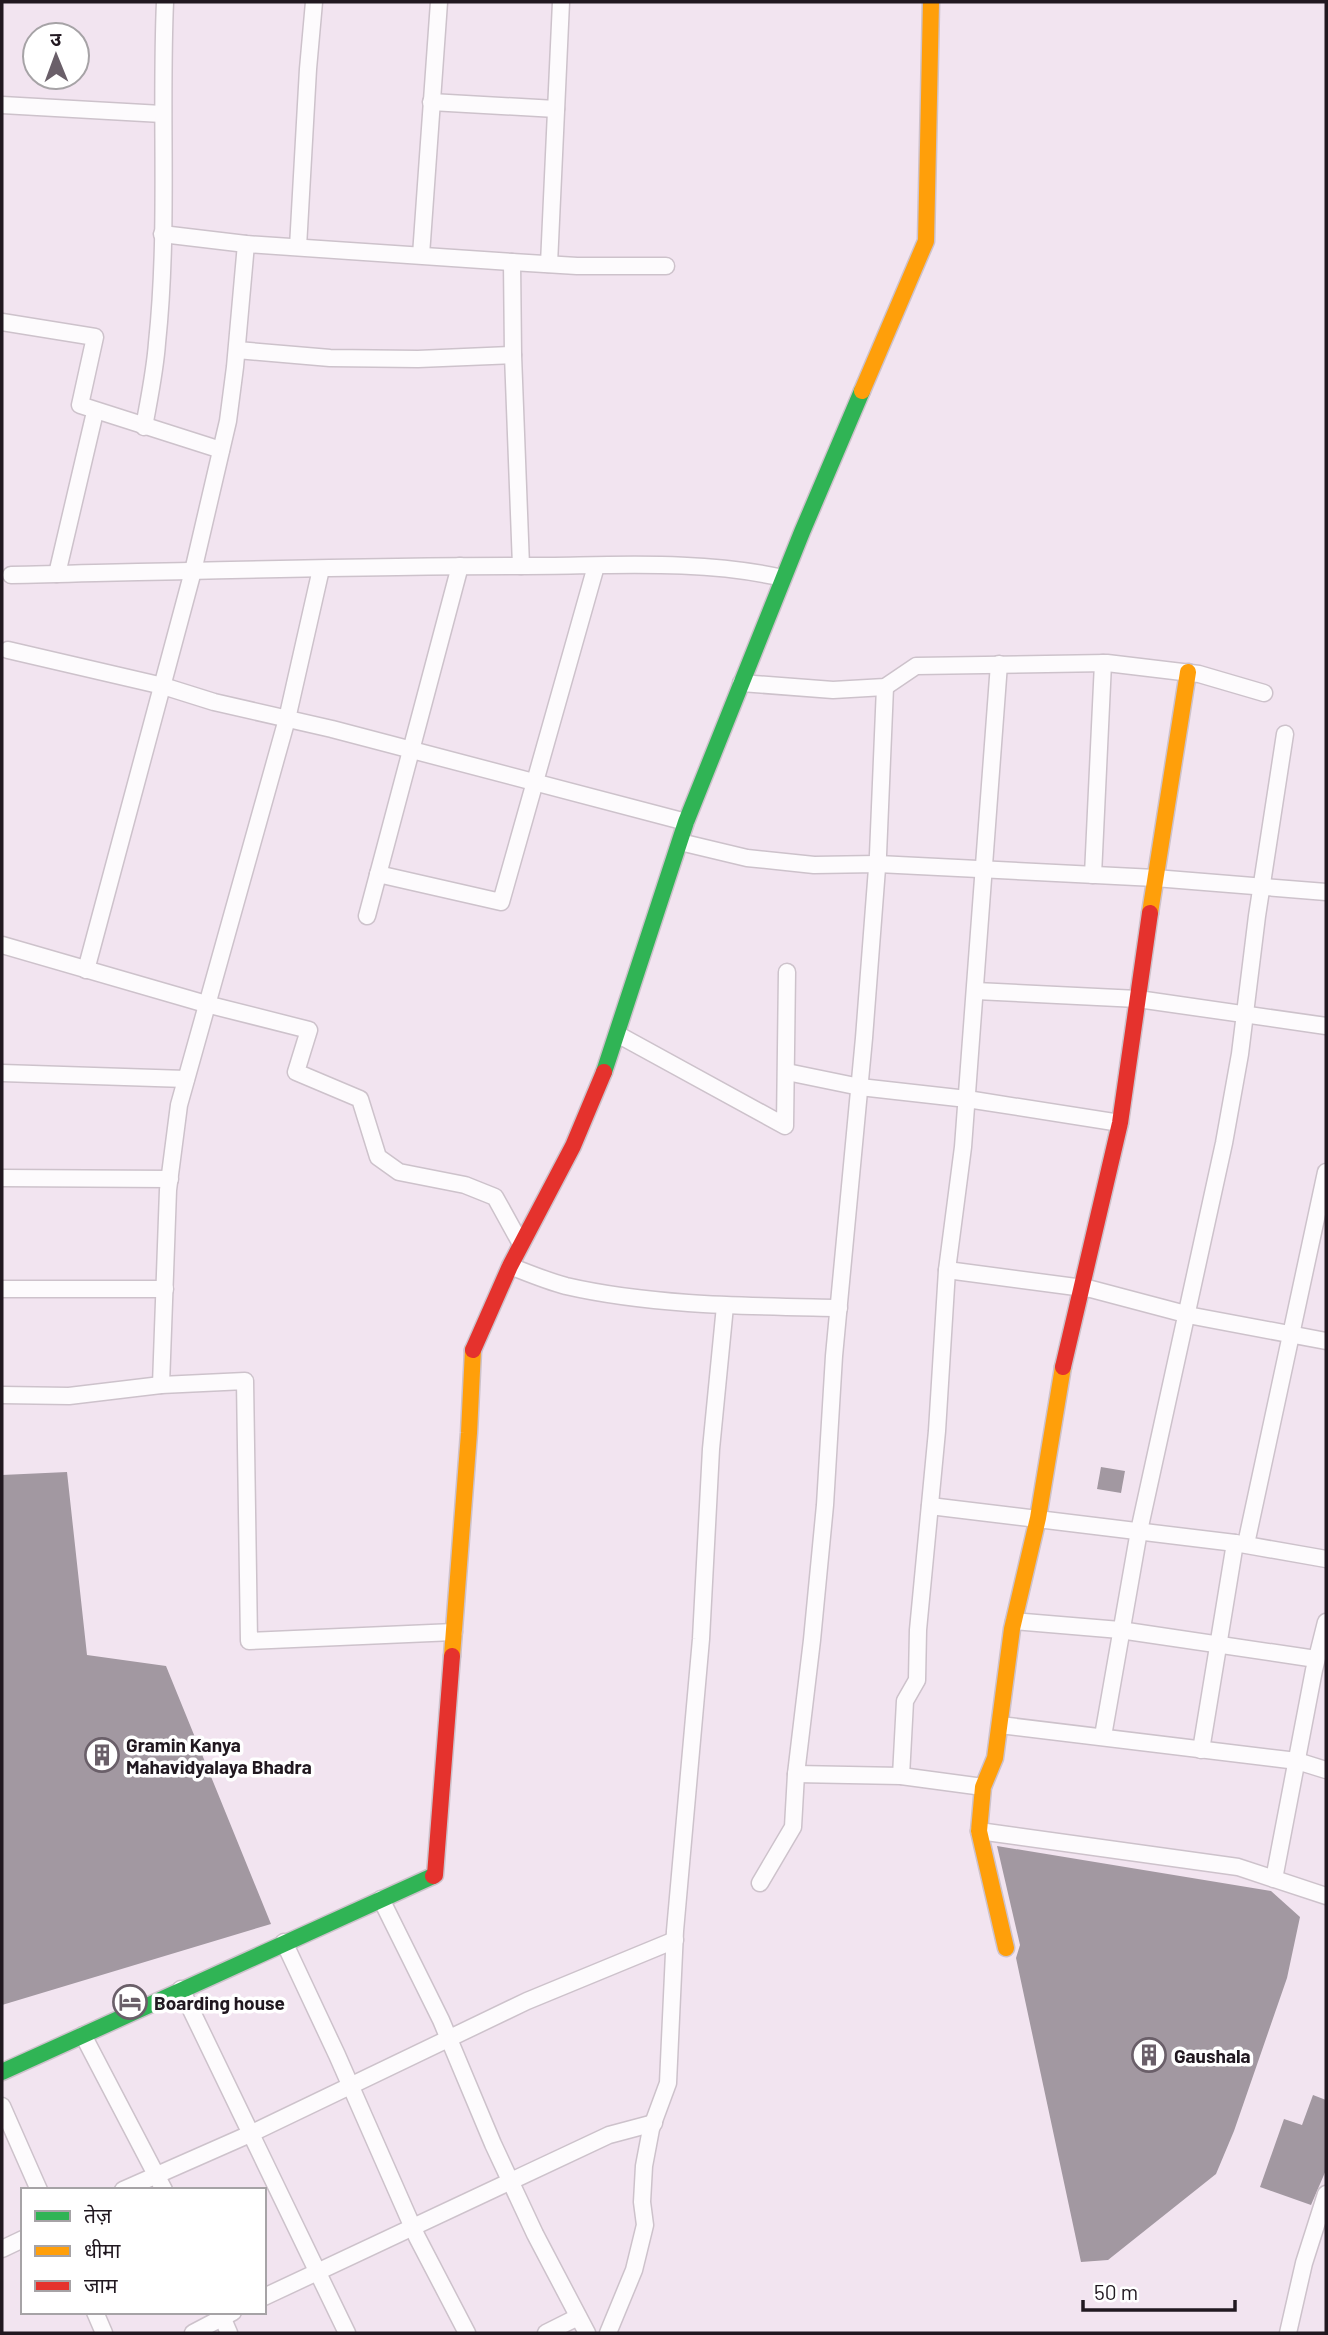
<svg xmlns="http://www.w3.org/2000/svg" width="1328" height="2335" font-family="Barlow,'Noto Sans Devanagari',sans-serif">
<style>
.building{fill:#a298a1}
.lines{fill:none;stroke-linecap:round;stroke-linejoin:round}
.street-casing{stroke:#cdc2cb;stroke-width:19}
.fast-casing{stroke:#cdc2cb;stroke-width:19}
.slow-casing{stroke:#cdc2cb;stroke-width:19}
.jam-casing{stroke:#cdc2cb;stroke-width:19}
.street{stroke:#fdfbfd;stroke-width:16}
.fast{stroke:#30b455;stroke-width:16}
.slow{stroke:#ff9f0a;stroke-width:16}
.jam{stroke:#e5322d;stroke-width:16}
.labels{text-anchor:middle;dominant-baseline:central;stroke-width:7;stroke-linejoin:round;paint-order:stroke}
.poi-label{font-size:19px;font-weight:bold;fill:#211820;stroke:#fff;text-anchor:start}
</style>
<rect width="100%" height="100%" fill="#f2e4f0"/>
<g class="building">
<polygon points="1101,1467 1125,1471 1121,1493 1097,1489"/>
<polygon points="67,1472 87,1655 166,1666 271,1924 2,2005 2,1475"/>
<polygon points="997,1846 1271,1891 1300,1917 1287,1978 1234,2131 1216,2174 1108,2260 1081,2262 1016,1958 1020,1945"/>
<polygon points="1313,2095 1326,2100 1326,2170 1311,2205 1260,2187 1284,2119 1302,2125"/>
</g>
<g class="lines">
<g class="street-casing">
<g id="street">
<polyline points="431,102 556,109"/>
<polyline points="2,105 162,114"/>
<polyline points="162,234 246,244 512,262 577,266 666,266"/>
<polyline points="298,247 308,69 314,2"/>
<polyline points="421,255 439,2"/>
<polyline points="512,262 513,355 521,566"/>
<polyline points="549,264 561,2"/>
<polyline points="2,322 95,337 80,405 221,450"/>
<polyline points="237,350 330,358 418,359 513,355"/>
<path d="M144 427C149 399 155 371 157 343 169 230 160 115 165 2"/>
<polyline points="57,574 95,412"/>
<path d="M11 575C182 571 354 566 525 566 610 566 700 559 783 578"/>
<polyline points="8,650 163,686 214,702 332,729 686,822"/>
<polyline points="741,683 833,690 885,687 916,666 1107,663 1199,674 1264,693"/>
<polyline points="680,842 747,858 814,865 878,864 1155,878 1326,892"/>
<polyline points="378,874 501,902 596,566"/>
<polyline points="1093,875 1103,663"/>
<polyline points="367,916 460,566"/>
<polyline points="2,945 206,1004 309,1030 296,1072 360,1099 378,1157 399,1172 465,1185 495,1197 521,1244"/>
<polyline points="86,970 193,571 228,421 235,367 246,244"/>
<polyline points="976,991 1138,999 1326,1026"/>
<polyline points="617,1034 785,1126 787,972"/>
<polyline points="787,1072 860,1087 967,1099 1120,1123"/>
<polyline points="2,1073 186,1079"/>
<polyline points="2,1178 170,1179"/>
<path d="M510 1266C528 1273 547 1281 566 1286 653 1306 749 1306 839 1308"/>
<polyline points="947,1270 1091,1289 1193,1316 1326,1341"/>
<polyline points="2,1289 165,1289"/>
<polyline points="161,1385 168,1190 179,1105 287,719 321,569"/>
<polyline points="2,1395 69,1396 161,1385 245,1381 249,1641 454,1632"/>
<polyline points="930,1506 1235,1543 1326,1559"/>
<polyline points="1246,1544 1326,1172"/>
<polyline points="1014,1621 1120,1630 1316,1659"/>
<polyline points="1000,1725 1297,1761 1326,1770"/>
<polyline points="1103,1736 1139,1531 1224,1143 1240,1054 1257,916 1285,734"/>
<polyline points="1201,1750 1235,1543"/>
<polyline points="796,1774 901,1776 983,1787"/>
<polyline points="901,1776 905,1701 917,1680 918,1630 937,1431 947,1270 963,1147 999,664"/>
<polyline points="979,1831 1238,1867 1326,1896"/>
<polyline points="1274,1879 1314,1670 1326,1622"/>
<polyline points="760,1883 793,1827 796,1774 812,1640 825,1505 834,1356 864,1038 878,855 885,687"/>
<polyline points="381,1899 441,2020 493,2144 535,2234 587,2333"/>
<polyline points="284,1942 337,2055 417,2237 467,2333"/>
<polyline points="181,1989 347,2333"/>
<polyline points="83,2035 164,2190"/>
<polyline points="2,2106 39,2190"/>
<polyline points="123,2190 250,2134 527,2001 675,1940"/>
<polyline points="2,2249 23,2239"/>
<polyline points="264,2297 609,2135 654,2123"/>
<polyline points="95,2312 104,2333"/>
<polyline points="220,2312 229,2333"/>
<polyline points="193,2333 233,2312"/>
<polyline points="546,2333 578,2317"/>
<polyline points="608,2333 634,2270 645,2225 642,2202 644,2166 651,2129 668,2083 675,1931 701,1639 711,1449 725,1306"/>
<polyline points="1288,2333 1304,2263 1326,2194"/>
</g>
</g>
<g class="fast-casing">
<g id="fast">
<polyline points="604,1072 686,822 802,532 862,391"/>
<polyline points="2,2072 433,1876"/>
</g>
</g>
<g class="slow-casing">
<g id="slow">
<polyline points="862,391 926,241 931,2"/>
<polyline points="1150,913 1188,672"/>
<polyline points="452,1656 469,1433 473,1350"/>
<polyline points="1006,1948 979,1831 983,1787 995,1758 1012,1629 1038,1518 1063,1367"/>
</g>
</g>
<g class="jam-casing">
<g id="jam">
<polyline points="473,1350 510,1266 573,1146 604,1072"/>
<polyline points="1063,1367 1120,1123 1150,913"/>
<polyline points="433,1876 435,1875 452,1656"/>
</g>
</g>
<use href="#street" class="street"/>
<use href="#fast" class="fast"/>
<use href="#slow" class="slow"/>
<use href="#jam" class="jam"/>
</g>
<defs>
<g id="building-ring" transform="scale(1.75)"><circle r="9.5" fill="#fff" stroke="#6a5f69" stroke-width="1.5"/><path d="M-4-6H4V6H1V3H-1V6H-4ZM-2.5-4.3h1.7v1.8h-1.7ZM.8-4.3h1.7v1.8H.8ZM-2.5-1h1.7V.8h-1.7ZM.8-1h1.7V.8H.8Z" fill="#6a5f69"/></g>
<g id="hotel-ring" transform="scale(1.75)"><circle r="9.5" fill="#fff" stroke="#6a5f69" stroke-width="1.5"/><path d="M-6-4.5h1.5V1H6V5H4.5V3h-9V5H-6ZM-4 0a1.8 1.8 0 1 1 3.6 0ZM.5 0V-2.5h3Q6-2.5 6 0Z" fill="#6a5f69"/></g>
</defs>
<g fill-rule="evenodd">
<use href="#building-ring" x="102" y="1755"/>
<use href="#hotel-ring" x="130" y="2002"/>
<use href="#building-ring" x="1149" y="2055"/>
</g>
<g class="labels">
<g class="poi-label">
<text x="126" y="1744">Gramin Kanya<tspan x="126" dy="22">Mahavidyalaya Bhadra</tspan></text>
<text x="154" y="2002">Boarding house</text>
<text x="1174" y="2055">Gaushala</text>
</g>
</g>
<rect width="1328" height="2335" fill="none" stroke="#211820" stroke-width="7"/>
<rect x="21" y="2188" width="245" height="126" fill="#ffffff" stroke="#a6a3a6" stroke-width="2"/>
<rect x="35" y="2211" width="35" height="10" fill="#30b455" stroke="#a6a3a6" stroke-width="2"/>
<text x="84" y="2223" font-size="21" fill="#211820">तेज़</text>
<rect x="35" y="2246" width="35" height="10" fill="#ff9f0a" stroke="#a6a3a6" stroke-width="2"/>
<text x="84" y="2258" font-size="21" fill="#211820">धीमा</text>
<rect x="35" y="2281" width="35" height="10" fill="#e5322d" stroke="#a6a3a6" stroke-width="2"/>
<text x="84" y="2293" font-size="21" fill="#211820">जाम</text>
<g transform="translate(56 56) rotate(359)"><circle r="33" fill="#ffffff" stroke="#a6a3a6" stroke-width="2"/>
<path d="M0-5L12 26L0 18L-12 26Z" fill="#6a5f69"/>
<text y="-10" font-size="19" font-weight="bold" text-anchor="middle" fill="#211820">उ</text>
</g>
<path d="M1083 2300v10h152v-10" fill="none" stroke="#211820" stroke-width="3.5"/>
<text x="1094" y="2300" font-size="21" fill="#211820" stroke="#ffffff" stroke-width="5" paint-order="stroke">50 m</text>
</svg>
